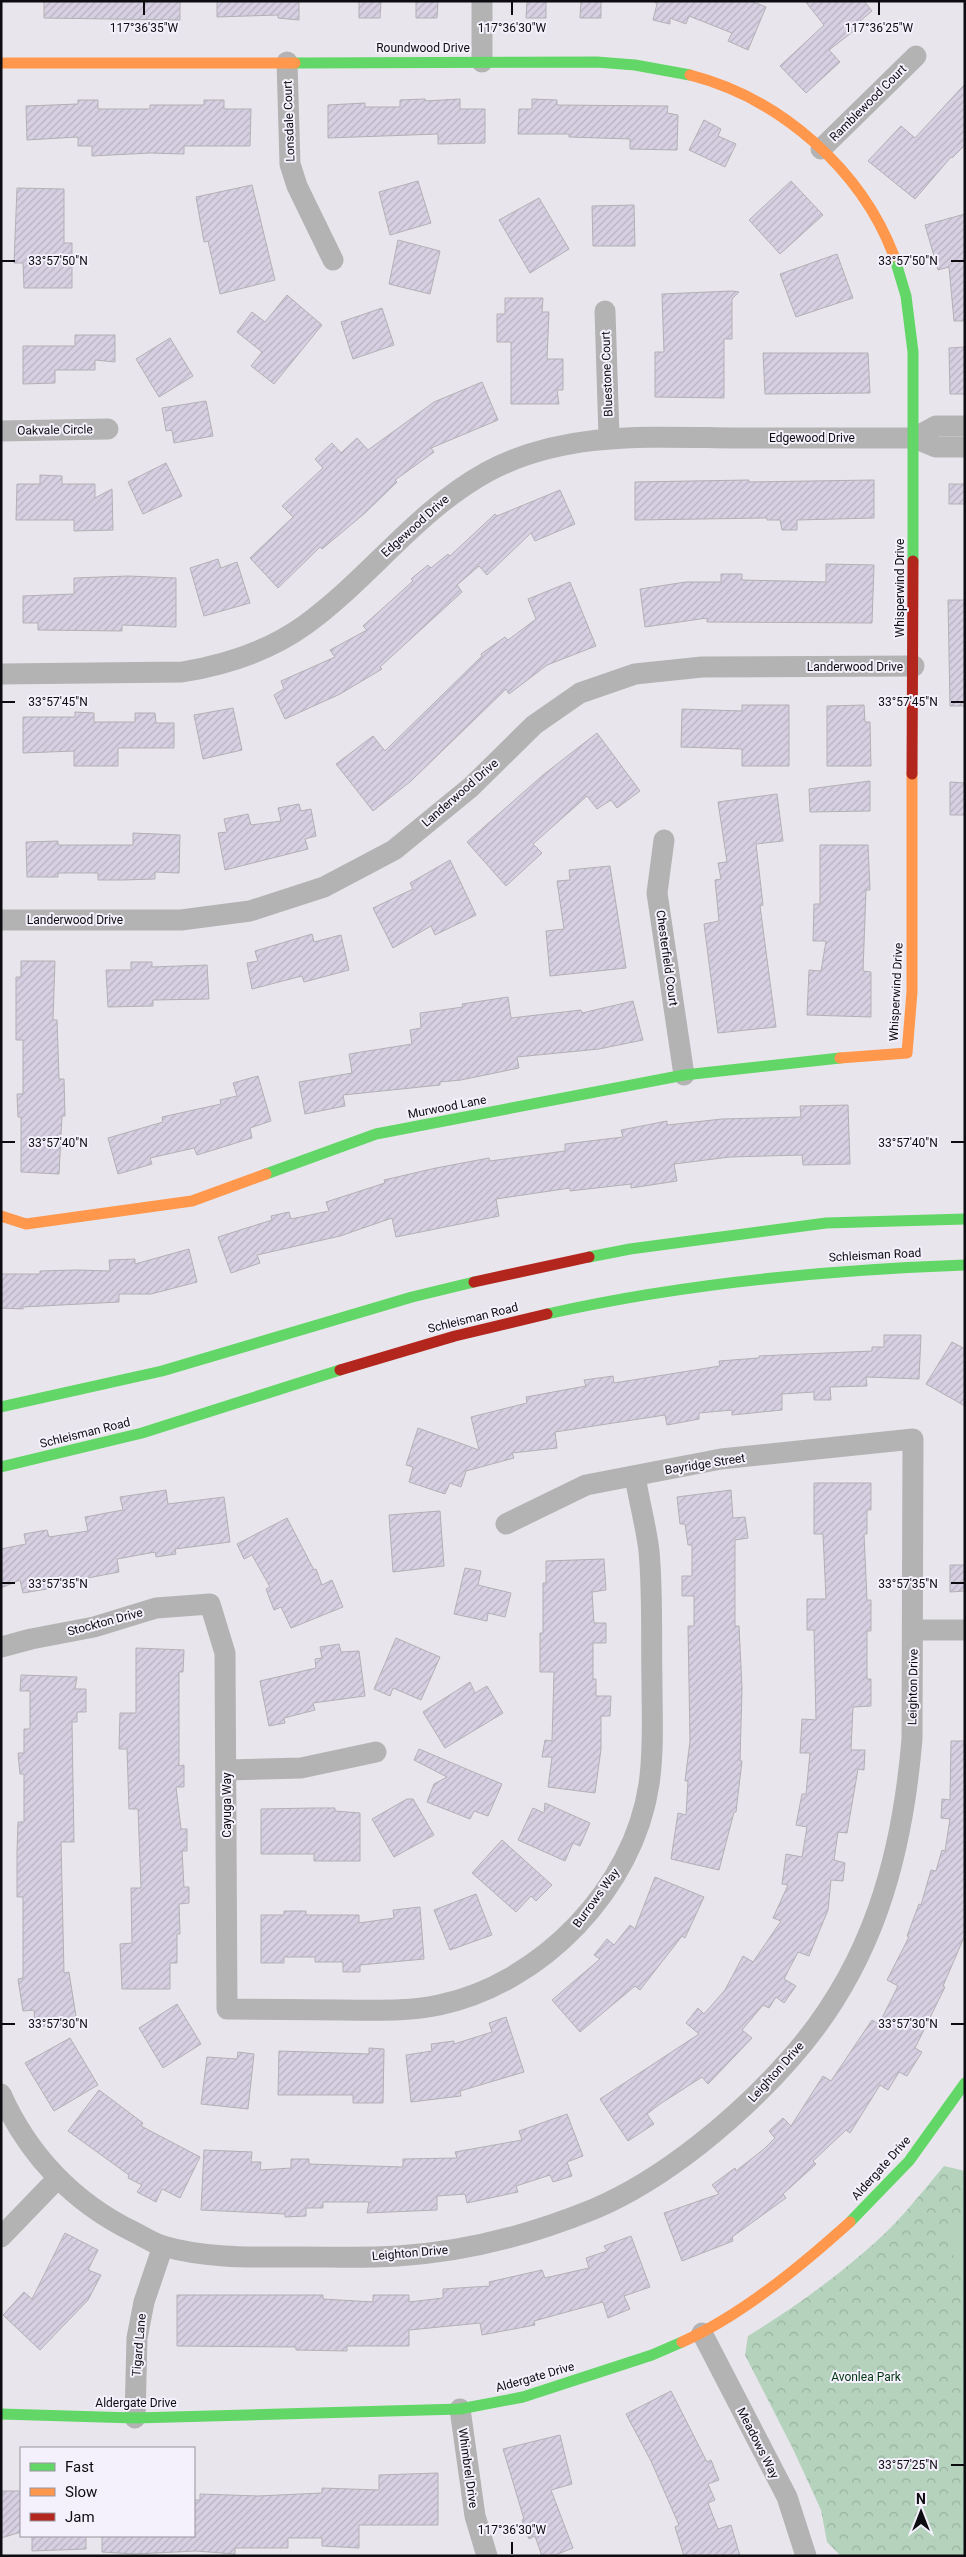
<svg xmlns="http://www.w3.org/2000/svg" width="966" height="2557" font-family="Roboto,sans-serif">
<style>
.forest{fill:url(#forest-crowns)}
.garden{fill:#b4d2bc}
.building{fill:url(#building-hatch);stroke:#b2b1b5}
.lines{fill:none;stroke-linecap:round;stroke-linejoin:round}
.street{stroke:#b4b3b3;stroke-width:21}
.fast{stroke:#63d668;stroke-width:11}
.slow{stroke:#ff974d;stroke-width:11}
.jam{stroke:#b3261e;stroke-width:11}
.ticks{fill:none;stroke:#0d0c10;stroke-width:2}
.labels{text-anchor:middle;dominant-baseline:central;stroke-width:4;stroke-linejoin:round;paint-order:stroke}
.street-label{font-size:12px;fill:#0d0c10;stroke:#f4f0fc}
.park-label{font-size:12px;fill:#003611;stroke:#f4f0fc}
.ticks-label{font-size:12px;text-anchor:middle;fill:#0d0c10;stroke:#f4f0fc;stroke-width:4;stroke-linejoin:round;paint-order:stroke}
</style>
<defs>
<pattern id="forest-crowns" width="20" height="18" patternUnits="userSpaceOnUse" patternTransform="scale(1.25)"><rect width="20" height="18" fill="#b4d2bc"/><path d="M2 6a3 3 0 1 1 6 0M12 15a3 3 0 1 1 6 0" fill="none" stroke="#9ab3a1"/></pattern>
<pattern id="building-hatch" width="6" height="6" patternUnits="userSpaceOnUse" patternTransform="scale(1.25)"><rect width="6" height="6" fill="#d7d0e2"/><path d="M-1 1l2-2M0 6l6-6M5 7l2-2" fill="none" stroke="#b7b1c1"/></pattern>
</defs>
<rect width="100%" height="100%" fill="#e8e6ec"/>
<path class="forest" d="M944 2166 965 2171V2556L840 2555 827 2542 821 2510 793 2449 745 2355 748 2336C789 2311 827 2284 863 2253 894 2228 919 2196 944 2166Z"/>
<path class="garden" d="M965 2217V2268C945 2254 945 2230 965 2217Z"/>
<g class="building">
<polygon points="44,1 180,1 180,20 44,18"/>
<polygon points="217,1 299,1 299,20 278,18 278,15 217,17"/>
<polygon points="359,1 381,1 380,18 359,18"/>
<polygon points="416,1 438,1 437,18 416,18"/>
<polygon points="527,1 546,1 546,18 526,18"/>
<polygon points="581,1 601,1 601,18 580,18"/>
<polygon points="653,1 751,1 766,7 748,50 728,41 732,33 689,16 686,24 670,18 670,24 653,20 657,4"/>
<polygon points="805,1 864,1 872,11 853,27 855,30 829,50 840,62 806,93 780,66 824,25"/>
<polygon points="965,84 965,145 952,158 951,157 915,199 868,161 901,126 915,138"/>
<polygon points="425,99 426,101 460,99 460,109 485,109 485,143 438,144 438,134 328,138 328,105 365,103 365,107 400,107 400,100"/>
<polygon points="532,99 557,100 557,105 668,106 667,113 678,115 677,150 630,149 630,139 569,137 569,134 518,134 519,109 532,109"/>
<polygon points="78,100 98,100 98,109 150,109 150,105 204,105 204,100 224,100 224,109 251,109 250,146 184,146 184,154 150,153 92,156 92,146 78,146 78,137 27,140 26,106 78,104"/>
<polygon points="704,120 721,129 718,136 736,144 725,167 689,150"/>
<polygon points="418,181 431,223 390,235 379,192"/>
<polygon points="791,181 823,215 780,254 749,220"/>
<polygon points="252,185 275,280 220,294 208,241 204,242 196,197"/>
<polygon points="17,188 64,189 64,243 72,243 72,288 24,288 23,263 14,263"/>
<polygon points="539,198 569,249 530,273 499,220"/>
<polygon points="634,205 635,246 593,246 592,206"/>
<polygon points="965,214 965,321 954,321 949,267 938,270 925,225"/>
<polygon points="398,240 440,251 430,294 389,284"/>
<polygon points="837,254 853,298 796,317 780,274"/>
<polygon points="732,291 739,292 732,299 732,339 724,339 724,398 655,397 655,352 664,352 662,294"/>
<polygon points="287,295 322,325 274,384 251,366 262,352 237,332 252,312 265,322"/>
<polygon points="505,298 543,298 542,312 549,312 547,359 563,359 563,390 557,390 559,404 511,404 511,342 497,342 497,314 505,314"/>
<polygon points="382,308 394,345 353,359 341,322"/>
<polygon points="75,335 115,335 115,362 95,360 95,370 55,370 55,383 23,384 23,346 75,346"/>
<polygon points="170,338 193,376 159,397 136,359"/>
<polygon points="965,347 965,394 950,394 949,348"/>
<polygon points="763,353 868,353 870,393 765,394"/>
<polygon points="482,382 498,420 431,448 434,452 395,480 397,482 365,513 322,549 320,547 278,588 250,558 293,517 282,506 323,468 315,459 332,443 341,453 357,438 368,450 434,402"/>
<polygon points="206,401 213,436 174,443 172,430 166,431 162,408"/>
<polygon points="166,463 182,496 143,514 128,482"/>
<polygon points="40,475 62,476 62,484 95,484 95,498 112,489 113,530 74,531 74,520 16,520 17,484 40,484"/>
<polygon points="749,480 749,482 874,480 874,518 797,520 797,530 782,530 780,520 767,520 767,518 635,520 635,482"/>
<rect x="949" y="484" width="16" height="20"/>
<polygon points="560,490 575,524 535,541 531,533 487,575 479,566 457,585 462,592 380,667 382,669 340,694 285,719 274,695 284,689 281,681 335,657 330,650 367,630 363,626 413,581 411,579 428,565 431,568 448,554 450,556 495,514 497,516"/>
<polygon points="218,559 221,568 237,562 250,603 204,616 190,568"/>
<polygon points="826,564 874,565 872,623 707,622 707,618 645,627 640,589 686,582 721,582 721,574 742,574 742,580 826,582"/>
<polygon points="128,576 176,578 176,627 122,625 122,631 38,630 38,623 23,623 23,596 74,594 74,578"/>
<polygon points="570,582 596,646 547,665 509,694 506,689 411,781 373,811 336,764 373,736 385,751 482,656 481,654 505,637 508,640 536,619 528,599"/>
<polygon points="948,600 965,600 965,706 950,706"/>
<polygon points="742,705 789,705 789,766 742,766 742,749 681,747 682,709 742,711"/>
<polygon points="864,705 865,722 870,722 871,766 827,766 827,706"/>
<polygon points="233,708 242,750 203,759 194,715"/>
<polygon points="75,712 94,713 94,722 135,722 135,713 155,713 156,723 174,723 174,748 118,748 118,766 74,766 74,751 23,753 23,717 75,717"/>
<polygon points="597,733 640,791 617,808 611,800 597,809 587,796 533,844 542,853 506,886 467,842 543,775"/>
<polygon points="870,781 870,811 810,812 809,789"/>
<polygon points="950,782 965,783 965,815 950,815"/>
<polygon points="777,794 783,841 756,844 763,905 760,906 776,1027 718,1033 704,924 719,921 715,880 721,879 718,863 727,862 718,802"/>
<polygon points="299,804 301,811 311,809 316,836 305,839 308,849 225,870 218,833 227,832 224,819 248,814 251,825 281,821 278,808"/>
<polygon points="133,833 180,835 179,873 155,872 155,879 123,880 98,880 98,873 58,873 58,877 27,877 26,842 58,841 58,845 133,845"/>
<polygon points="820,845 868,845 870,890 866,890 863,971 871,972 871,1017 807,1015 809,970 821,971 826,941 813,941 814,904 820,904"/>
<polygon points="450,860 476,915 435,935 431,926 393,948 373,908 413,889 410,883"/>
<polygon points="610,866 626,968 550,976 546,931 564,929 557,881 570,880 569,870"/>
<polygon points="312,934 314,942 341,935 349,970 304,982 302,976 252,989 247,963 258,961 255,951"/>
<polygon points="21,961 55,961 53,1020 57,1020 59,1079 64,1079 65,1116 62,1116 59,1174 21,1172 21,1117 18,1117 17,1094 23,1094 23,1040 16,1040 16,977 21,977"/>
<polygon points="131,962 152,962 152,967 207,965 209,999 153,1000 153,1006 108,1007 106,970 131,970"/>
<polygon points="508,997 511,1018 581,1010 582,1013 633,1001 643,1040 599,1049 517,1057 519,1068 461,1080 440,1082 440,1085 343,1095 345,1106 305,1114 299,1082 352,1073 349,1054 412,1044 410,1030 421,1028 420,1013 463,1007 462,1004"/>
<polygon points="258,1076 271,1121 250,1128 252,1138 197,1155 194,1148 150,1158 152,1164 118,1174 108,1138 163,1122 162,1117 221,1104 220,1100 237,1096 233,1083"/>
<polygon points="848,1105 850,1164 803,1165 802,1155 730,1157 674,1164 677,1181 631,1188 631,1184 570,1191 570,1188 496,1199 499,1216 396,1237 392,1218 340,1236 257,1255 260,1263 231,1273 218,1237 272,1220 271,1216 289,1212 291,1219 329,1211 326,1202 385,1183 384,1180 436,1168 489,1158 490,1161 565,1151 565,1144 623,1137 621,1130 667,1121 667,1125 722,1119 801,1117 800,1106"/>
<polygon points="189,1249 197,1282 151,1294 119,1294 119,1302 23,1307 23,1309 1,1308 1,1274 40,1274 40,1271 77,1270 110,1271 109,1260 135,1259 135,1264"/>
<polygon points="884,1335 921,1335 919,1379 866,1377 867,1386 830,1387 831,1400 814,1400 814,1392 782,1394 782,1410 732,1415 732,1410 699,1413 699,1419 667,1425 665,1415 555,1432 557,1448 512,1453 514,1458 466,1471 461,1487 450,1483 445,1494 409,1482 413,1467 406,1465 418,1428 479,1450 471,1417 527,1403 526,1397 586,1386 584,1380 613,1376 614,1383 720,1366 719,1361 759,1358 759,1356 872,1351 872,1347 884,1347"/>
<polygon points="952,1342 965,1349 965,1406 926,1384"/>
<polygon points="814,1483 871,1483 871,1510 867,1510 867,1534 864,1534 867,1600 871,1600 871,1631 867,1631 867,1679 871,1679 871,1706 853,1707 851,1750 865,1750 864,1770 858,1769 847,1833 838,1832 834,1860 845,1863 843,1881 831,1880 828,1910 809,1956 798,1952 784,1979 796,1986 784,2003 776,1997 769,2008 763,2005 742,2030 752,2038 708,2084 702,2077 660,2104 647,2114 654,2124 628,2141 600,2099 699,2034 686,2023 698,2008 704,2014 725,1990 743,1956 753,1962 781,1921 773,1918 788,1885 782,1884 786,1854 802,1857 807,1827 796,1825 802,1794 806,1794 810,1753 800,1753 802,1719 816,1720 814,1630 807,1630 807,1599 826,1599 823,1534 814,1534"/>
<polygon points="166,1490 168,1504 224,1497 230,1542 175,1549 176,1554 156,1557 155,1552 117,1559 119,1572 46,1586 47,1589 23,1593 20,1580 1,1588 1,1549 26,1544 24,1534 47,1530 49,1537 88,1531 85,1517 123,1510 120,1497"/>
<polygon points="731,1490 733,1518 745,1517 748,1538 735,1540 735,1626 739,1626 742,1688 740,1761 742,1761 736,1812 734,1812 719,1870 671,1859 678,1813 686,1815 688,1781 685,1781 690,1741 688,1626 694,1626 694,1596 682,1596 682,1576 692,1576 692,1545 688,1545 685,1524 680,1524 677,1497"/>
<polygon points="440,1511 444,1566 393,1572 389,1515"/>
<polygon points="287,1518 314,1570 316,1569 322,1585 332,1580 343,1607 291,1628 281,1607 274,1610 266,1589 270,1587 252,1555 244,1559 237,1544"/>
<polygon points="604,1559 606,1590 592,1592 594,1623 606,1623 606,1643 593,1643 593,1679 596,1679 596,1696 611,1696 610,1716 601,1716 601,1749 595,1793 548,1787 552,1757 542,1757 545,1740 552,1741 554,1672 540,1672 540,1633 543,1633 543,1583 546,1583 546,1561"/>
<polygon points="950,1565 965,1565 965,1591 950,1592"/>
<polygon points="465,1568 481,1571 478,1585 511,1593 505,1617 488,1613 487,1621 454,1614"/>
<polygon points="396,1638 440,1657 421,1700 393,1688 390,1696 374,1689"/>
<polygon points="339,1644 341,1652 359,1651 365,1696 313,1703 315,1710 284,1718 285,1723 269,1726 260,1681 316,1668 315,1659 322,1658 320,1647"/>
<polygon points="136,1648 184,1650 183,1672 179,1672 179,1766 184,1765 184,1787 176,1787 181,1829 187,1829 187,1851 182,1851 184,1887 189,1887 189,1903 179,1904 180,1934 177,1934 177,1963 170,1963 170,1989 122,1989 120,1944 132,1943 131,1888 141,1888 138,1809 129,1809 127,1749 119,1749 120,1713 136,1713"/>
<polygon points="21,1675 77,1677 75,1689 86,1689 86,1712 77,1712 77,1722 72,1722 74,1842 61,1842 64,1973 69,1972 77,2023 35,2027 34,2010 23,2011 18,1979 23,1978 23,1897 17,1897 17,1851 18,1822 24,1822 24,1774 20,1774 18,1753 24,1753 24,1729 30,1729 30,1691 20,1691"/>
<polygon points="470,1682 475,1693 487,1686 503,1713 445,1748 423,1712"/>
<polygon points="951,1741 965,1741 965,1935 943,1986 945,1987 915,2048 922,2052 907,2076 899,2072 888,2090 880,2085 850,2133 846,2130 813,2161 816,2164 783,2194 786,2198 732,2237 733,2241 682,2261 664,2213 719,2194 712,2185 735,2168 736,2171 764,2149 775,2138 769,2131 783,2118 791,2126 823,2076 831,2081 872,2020 879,2024 898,1986 887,1980 909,1937 907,1936 919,1904 921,1905 931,1870 936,1871 942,1850 945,1851 950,1819 941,1818 942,1799 950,1800"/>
<polygon points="419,1749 502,1784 488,1816 474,1811 470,1819 427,1802 434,1784 447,1777 414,1760"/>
<polygon points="407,1799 413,1799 434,1835 394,1857 372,1819"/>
<polygon points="545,1803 590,1823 580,1846 573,1843 565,1861 518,1840 533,1808 544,1813"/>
<polygon points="314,1808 335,1808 335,1811 360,1813 360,1861 314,1861 314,1854 261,1854 261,1809"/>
<polygon points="502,1840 552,1885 536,1901 531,1896 516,1912 472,1873"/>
<polygon points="655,1877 704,1897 685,1938 682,1936 640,1990 635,1986 580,2032 552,2000 600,1959 594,1955 607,1939 614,1945 630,1925 635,1929"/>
<polygon points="476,1894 492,1935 450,1950 434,1910"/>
<polygon points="420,1907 424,1959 360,1965 360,1972 343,1972 343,1962 315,1962 315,1957 284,1957 284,1963 261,1963 261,1915 284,1915 284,1911 306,1911 306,1915 359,1915 359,1923 394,1918 393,1910"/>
<polygon points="177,2004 201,2044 163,2068 139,2028"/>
<polygon points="506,2017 524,2072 460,2091 461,2096 411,2102 406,2055 432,2051 431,2044 454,2041 454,2044 492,2032 489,2023"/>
<polygon points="70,2038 98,2085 54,2111 25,2063"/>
<polygon points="369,2048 384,2049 383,2103 353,2103 353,2095 278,2095 279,2051 369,2054"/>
<polygon points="238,2052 254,2054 248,2109 201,2104 207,2057 237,2059"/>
<polygon points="99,2090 143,2123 141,2126 200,2157 180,2198 162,2189 156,2202 137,2192 142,2185 128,2178 129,2175 68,2131"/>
<polygon points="567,2114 583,2156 567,2162 572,2176 553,2182 550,2175 516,2186 518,2192 467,2203 465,2194 437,2196 437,2210 367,2213 369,2202 323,2202 323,2208 306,2208 306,2216 285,2217 285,2214 201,2210 204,2150 252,2152 251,2162 261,2162 260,2170 291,2168 291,2159 309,2159 309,2164 403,2167 403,2159 457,2158 455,2152 522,2140 519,2131"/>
<polygon points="65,2233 98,2250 88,2270 101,2275 88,2300 40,2350 3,2315 24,2292 32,2299"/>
<polygon points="631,2236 650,2287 624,2296 630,2309 608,2318 603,2302 534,2321 535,2325 482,2335 480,2323 409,2330 409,2346 347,2346 347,2351 296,2350 296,2347 177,2346 177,2295 323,2295 323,2299 373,2302 373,2295 409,2295 409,2302 443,2298 443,2289 490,2286 489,2282 542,2270 545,2278 589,2268 586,2258 607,2251 604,2246"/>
<polygon points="671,2391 707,2462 711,2460 719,2480 708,2484 715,2500 708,2503 718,2529 731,2525 740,2556 684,2556 675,2527 679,2525 651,2461 626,2414"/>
<polygon points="560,2435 572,2484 551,2490 573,2548 553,2556 542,2556 535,2536 529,2539 522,2520 524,2519 503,2449"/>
<polygon points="438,2473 438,2525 359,2525 359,2548 322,2546 322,2538 288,2538 288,2548 235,2548 235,2554 196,2551 135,2554 102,2552 102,2536 194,2536 194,2500 200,2500 200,2494 258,2496 322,2493 322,2488 379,2490 379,2475"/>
<polygon points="1,2491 21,2491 21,2532 1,2538"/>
<polygon points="32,2536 86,2536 86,2549 32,2551"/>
</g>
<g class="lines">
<g class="street">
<polyline points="482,1 482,62"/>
<polyline points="287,62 290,164 297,186 333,260"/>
<polyline points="821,149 916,56"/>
<polyline points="605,311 609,437"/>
<polyline points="1,431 108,429"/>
<polyline points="914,438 936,426 965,426"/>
<path d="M1 674 182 672C225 665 269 651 305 625 370 578 416 511 487 472 563 431 648 437 732 438 792 438 853 438 914 438L936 447H965"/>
<polyline points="664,840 657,893 684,1075"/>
<polyline points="1,920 181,920 250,911 324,887 394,850 471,787 534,725 580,693 635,674 702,667 914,666"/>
<polyline points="913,1630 965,1630"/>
<path d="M1 1647 31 1639 94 1627 156 1608 210 1604 225 1653 227 2009C266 2009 304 2010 342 2010 375 2010 407 2012 439 2005 541 1984 634 1888 649 1784 654 1751 652 1716 652 1683 651 1639 653 1595 649 1551 646 1526 639 1501 635 1476"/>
<polyline points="227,1770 301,1768 376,1752"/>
<path d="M1 2094C28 2155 74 2203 134 2232 144 2237 153 2243 163 2246 207 2259 257 2257 302 2257 334 2257 366 2258 398 2256 464 2252 533 2234 594 2209 665 2179 740 2116 790 2059 872 1967 902 1859 912 1739L913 1439 721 1459 586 1485 506 1524"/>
<polyline points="1,2237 57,2179"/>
<polyline points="702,2333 787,2497 806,2556"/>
<polyline points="460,2409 475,2516 487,2556"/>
<polyline points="135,2418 137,2338 144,2302 163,2246"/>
</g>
<g class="fast">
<polyline points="295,63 597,62 635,65 690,75"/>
<polyline points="894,256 906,296 913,352 913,561"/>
<polyline points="266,1174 376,1134 684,1075 840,1058"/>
<polyline points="589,1257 630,1249 826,1223 965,1219"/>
<path d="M547 1314C684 1283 825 1270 965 1265"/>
<polyline points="1,1407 162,1371 412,1297 474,1282"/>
<polyline points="1,1467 142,1433 340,1370"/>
<polyline points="850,2222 909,2161 965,2083"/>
<polyline points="1,2414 135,2418 460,2409 523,2397 652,2355 682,2342"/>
</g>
<g class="slow">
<polyline points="1,63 295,63"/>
<path d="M690 75C780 98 861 169 894 256"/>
<polyline points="840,1058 907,1053 912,992 912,774"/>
<polyline points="1,1216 26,1224 192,1201 266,1174"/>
<path d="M682 2342C742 2315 801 2266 850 2222"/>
</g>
<g class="jam">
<polyline points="912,774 913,561"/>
<polyline points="474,1282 589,1257"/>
<polyline points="340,1370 455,1336 547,1314"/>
</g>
</g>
<path class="ticks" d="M144 2V15M512 2V15M879 2V15M2 261H15M951 261H964M2 702H15M951 702H964M2 1142H15M951 1142H964M2 1583H15M951 1583H964M2 2024H15M951 2024H964M951 2465H964M512 2542V2554"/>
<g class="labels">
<g class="street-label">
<text x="423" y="48">Roundwood Drive</text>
<text transform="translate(868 103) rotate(-45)">Ramblewood Court</text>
<text transform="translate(289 121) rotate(-92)">Lonsdale Court</text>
<text transform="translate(607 374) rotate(-92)">Bluestone Court</text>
<text transform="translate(55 430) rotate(-1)">Oakvale Circle</text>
<text x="812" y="438">Edgewood Drive</text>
<text transform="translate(415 526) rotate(-42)">Edgewood Drive</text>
<text transform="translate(900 588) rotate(-90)">Whisperwind Drive</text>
<text x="855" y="667">Landerwood Drive</text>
<text transform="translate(460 793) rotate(-41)">Landerwood Drive</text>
<text x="75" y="920">Landerwood Drive</text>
<text transform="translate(667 958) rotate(82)">Chesterfield Court</text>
<text transform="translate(896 992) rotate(-87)">Whisperwind Drive</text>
<text transform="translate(447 1107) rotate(-11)">Murwood Lane</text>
<text transform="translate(875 1255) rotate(-3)">Schleisman Road</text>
<text transform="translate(473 1318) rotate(-14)">Schleisman Road</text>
<text transform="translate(85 1433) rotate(-14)">Schleisman Road</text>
<text transform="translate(705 1464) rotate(-9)">Bayridge Street</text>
<text transform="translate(105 1622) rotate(-15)">Stockton Drive</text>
<text transform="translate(913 1687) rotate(-89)">Leighton Drive</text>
<text transform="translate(227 1805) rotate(-90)">Cayuga Way</text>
<text transform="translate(596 1898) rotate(-54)">Burrows Way</text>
<text transform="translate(776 2072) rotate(-48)">Leighton Drive</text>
<text transform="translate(881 2168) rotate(-48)">Aldergate Drive</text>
<text transform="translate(410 2253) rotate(-5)">Leighton Drive</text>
<text transform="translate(139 2345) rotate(-85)">Tigard Lane</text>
<text transform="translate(535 2377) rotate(-16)">Aldergate Drive</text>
<text x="136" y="2403">Aldergate Drive</text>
<text transform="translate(758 2443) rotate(63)">Meadows Way</text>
<text transform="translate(468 2468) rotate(82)">Whimbrel Drive</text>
</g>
<g class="park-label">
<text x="866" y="2377">Avonlea Park</text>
</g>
</g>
<g class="ticks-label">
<text x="144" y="32">117°36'35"W</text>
<text x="512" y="32">117°36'30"W</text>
<text x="879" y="32">117°36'25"W</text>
<text x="58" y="265">33°57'50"N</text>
<text x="908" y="265">33°57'50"N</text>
<text x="58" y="706">33°57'45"N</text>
<text x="908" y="706">33°57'45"N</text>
<text x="58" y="1147">33°57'40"N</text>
<text x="908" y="1147">33°57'40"N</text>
<text x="58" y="1588">33°57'35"N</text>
<text x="908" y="1588">33°57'35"N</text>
<text x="58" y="2028">33°57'30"N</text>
<text x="908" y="2028">33°57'30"N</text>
<text x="908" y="2469">33°57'25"N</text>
<text x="512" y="2534">117°36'30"W</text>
</g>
<rect width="966" height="2557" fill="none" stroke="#0d0c10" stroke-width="5"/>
<rect x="20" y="2447" width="175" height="90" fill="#f4f0fc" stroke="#98959e"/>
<rect x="30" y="2463" width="25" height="8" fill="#63d668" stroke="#98959e"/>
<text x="65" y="2472" font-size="15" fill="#0d0c10">Fast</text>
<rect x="30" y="2488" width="25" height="8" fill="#ff974d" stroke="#98959e"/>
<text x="65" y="2497" font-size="15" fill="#0d0c10">Slow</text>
<rect x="30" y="2513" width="25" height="8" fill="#b3261e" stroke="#98959e"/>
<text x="65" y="2522" font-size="15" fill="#0d0c10">Jam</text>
<g transform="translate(921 2512)" stroke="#f4f0fc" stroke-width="4" paint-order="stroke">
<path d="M0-4L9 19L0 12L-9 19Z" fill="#0d0c10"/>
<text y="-8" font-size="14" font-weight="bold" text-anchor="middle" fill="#0d0c10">N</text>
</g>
</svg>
